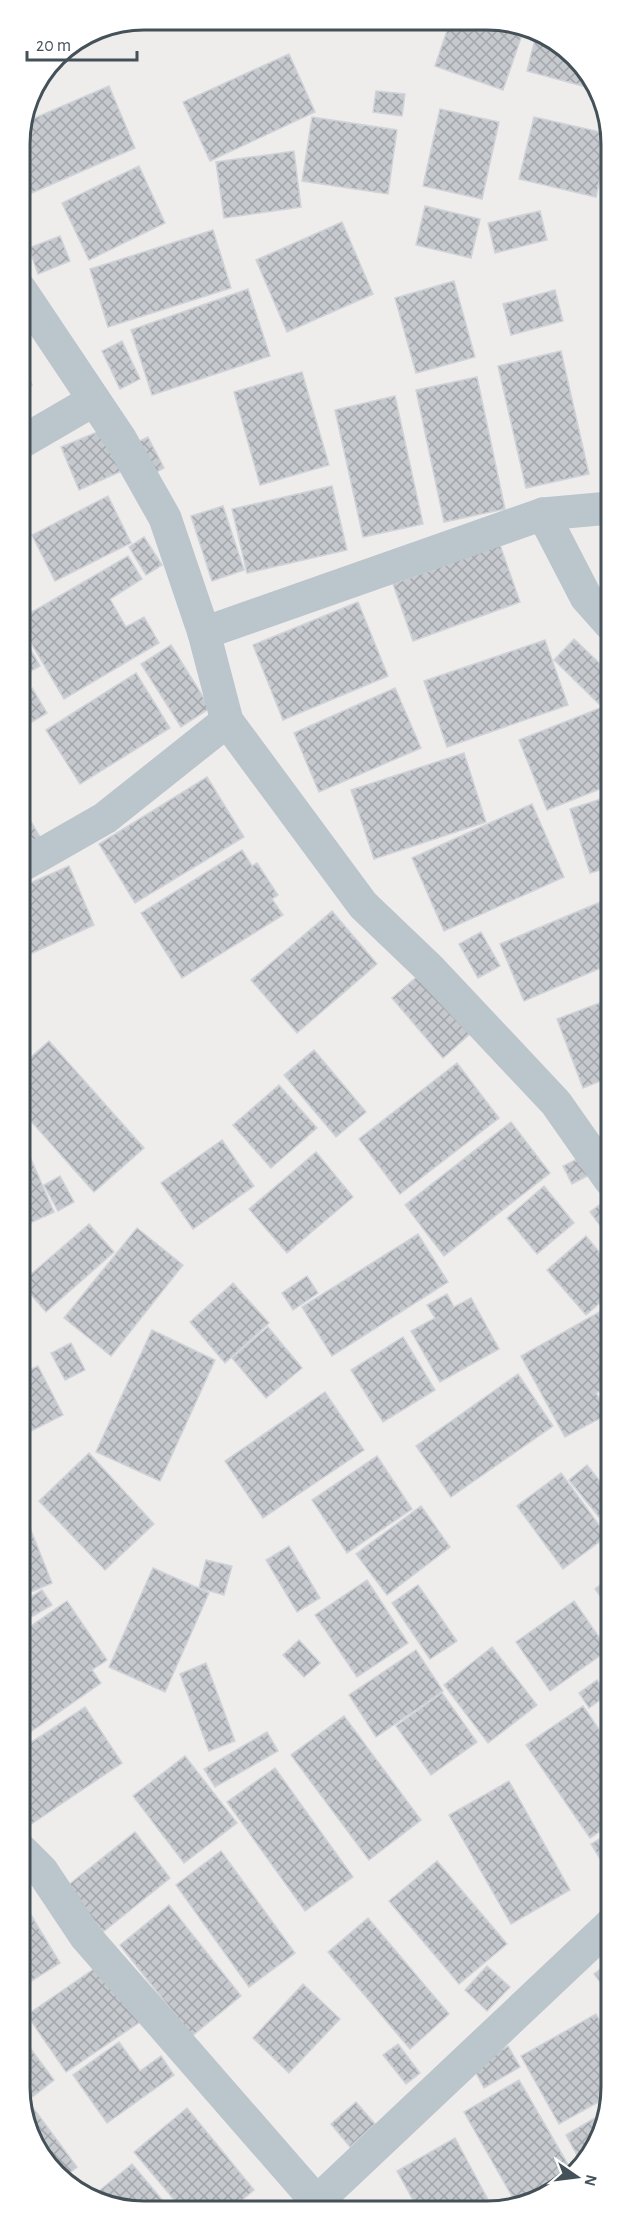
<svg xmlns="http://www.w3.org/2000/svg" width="631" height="2231" font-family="'Alegreya Sans',sans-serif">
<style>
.building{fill:url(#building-cross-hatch);stroke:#d0d3d8;stroke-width:1.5}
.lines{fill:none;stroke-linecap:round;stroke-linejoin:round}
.minor{stroke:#bac5cc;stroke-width:33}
.rim{fill:none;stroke:#455159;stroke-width:3}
</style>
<defs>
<pattern id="building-cross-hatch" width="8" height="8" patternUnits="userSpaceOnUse" patternTransform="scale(1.5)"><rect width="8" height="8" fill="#c6cacf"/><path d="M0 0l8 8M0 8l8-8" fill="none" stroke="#a3a6ab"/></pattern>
</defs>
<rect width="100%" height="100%" fill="#efecec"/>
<g class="building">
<polygon points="450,22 511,22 524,29 503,90 435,66"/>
<polygon points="536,35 575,56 590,88 527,71"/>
<polygon points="289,54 315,112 210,161 183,102"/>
<polygon points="109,86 135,148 20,198 20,136 23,123"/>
<polygon points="376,91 405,94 402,116 373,112"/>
<polygon points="440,109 499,122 482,199 423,186"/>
<polygon points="312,117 397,130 388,194 302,181"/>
<polygon points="534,117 609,134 596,197 519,179"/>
<polygon points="294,151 301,207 224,218 216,162"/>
<polygon points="139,166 165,223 89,260 62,203"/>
<polygon points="425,206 480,219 471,258 416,245"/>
<polygon points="540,211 547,240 495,253 488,223"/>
<polygon points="342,222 373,294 287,332 256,260"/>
<polygon points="213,230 231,288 108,327 90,269"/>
<polygon points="60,236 70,261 38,274 29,248"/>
<polygon points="454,281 475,357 416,373 395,298"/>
<polygon points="248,289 270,356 152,395 131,330"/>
<polygon points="555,290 563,321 511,335 503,304"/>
<polygon points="122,341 140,379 120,389 102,351"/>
<polygon points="561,351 589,474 526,488 498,366"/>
<polygon points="20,354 32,385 20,389"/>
<polygon points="302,372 329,465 260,485 234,392"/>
<polygon points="477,377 505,509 444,522 416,390"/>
<polygon points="395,396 423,524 363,537 335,410"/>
<polygon points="107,428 124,470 79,490 61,447"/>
<polygon points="148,437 164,468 151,475 135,443"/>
<polygon points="332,486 347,550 247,573 232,509"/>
<polygon points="108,496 131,543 55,581 32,535"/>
<polygon points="223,506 244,570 212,581 191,516"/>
<polygon points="144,537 162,565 146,575 129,547"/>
<polygon points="610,541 610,607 609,607 602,542"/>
<polygon points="500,545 520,602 413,641 393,584"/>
<polygon points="128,556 142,579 110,599 126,627 144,617 159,643 64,699 20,624 20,619"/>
<polygon points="358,602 388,676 283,720 253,645"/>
<polygon points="20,631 40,666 20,677"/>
<polygon points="574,639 610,673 610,693 599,704 554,660"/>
<polygon points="545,640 568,705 447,747 424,681"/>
<polygon points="171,645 210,708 181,727 141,664"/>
<polygon points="136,673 170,728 80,784 46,730"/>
<polygon points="32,688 47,713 27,725 20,714 20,695"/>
<polygon points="395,688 421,748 319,792 294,733"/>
<polygon points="610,704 610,785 547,810 519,740"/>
<polygon points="464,753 486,822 374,859 351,790"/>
<polygon points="207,777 244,837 135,903 99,844"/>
<polygon points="610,796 610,867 590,873 570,809"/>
<polygon points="20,803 40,837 21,848"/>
<polygon points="532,804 564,877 444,931 412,858"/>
<polygon points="242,850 252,866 257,863 278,895 272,899 283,915 182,978 141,913"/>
<polygon points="69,866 94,925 21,958 21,887"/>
<polygon points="610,898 610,964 524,1001 500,944"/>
<polygon points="332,911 377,964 297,1033 251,980"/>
<polygon points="481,932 500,966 478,978 459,944"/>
<polygon points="420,974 470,1034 443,1058 392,998"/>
<polygon points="610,999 610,1077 583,1088 557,1019"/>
<polygon points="49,1041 144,1148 94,1192 21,1110 21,1066"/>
<polygon points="314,1050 366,1112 336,1137 284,1075"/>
<polygon points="457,1063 499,1118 400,1194 359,1139"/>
<polygon points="279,1085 317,1128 271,1168 233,1125"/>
<polygon points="511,1122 550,1173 444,1256 405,1205"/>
<polygon points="21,1136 54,1212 21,1227"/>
<polygon points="222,1140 254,1186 193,1229 161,1183"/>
<polygon points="316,1152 353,1197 287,1253 249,1209"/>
<polygon points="585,1155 595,1172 572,1184 563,1166"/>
<polygon points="60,1176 74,1202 58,1211 44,1185"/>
<polygon points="544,1186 574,1223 537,1254 507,1218"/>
<polygon points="610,1197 610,1239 590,1212"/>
<polygon points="89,1224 114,1252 46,1312 21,1283"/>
<polygon points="137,1228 183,1265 111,1356 64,1318"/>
<polygon points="418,1234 448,1282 332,1356 302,1307"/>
<polygon points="586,1236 610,1265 610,1294 586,1315 547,1270"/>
<polygon points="307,1276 318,1293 293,1310 282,1293"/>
<polygon points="233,1283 269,1323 225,1363 190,1322"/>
<polygon points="447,1294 454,1307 471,1298 499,1349 440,1382 411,1331 435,1318 427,1305"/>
<polygon points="610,1306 611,1385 596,1393 608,1414 565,1437 521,1356"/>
<polygon points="268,1327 302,1368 266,1398 232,1358"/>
<polygon points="152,1330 215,1360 160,1481 96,1452"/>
<polygon points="403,1337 435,1390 383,1422 351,1370"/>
<polygon points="71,1343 85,1370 65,1380 51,1353"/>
<polygon points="38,1366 63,1415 21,1436 21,1374"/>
<polygon points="518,1374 553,1426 451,1497 416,1446"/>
<polygon points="325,1392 364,1450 263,1518 225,1461"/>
<polygon points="89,1453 154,1524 105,1570 39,1501"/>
<polygon points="377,1456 412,1509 347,1553 312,1500"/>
<polygon points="587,1465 611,1495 611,1509 599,1517 569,1480"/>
<polygon points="561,1473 607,1536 563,1569 517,1506"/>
<polygon points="421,1506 450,1547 387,1595 356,1554"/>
<polygon points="30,1528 52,1583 21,1596 21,1532"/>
<polygon points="289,1546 320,1598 297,1612 266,1560"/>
<polygon points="206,1560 232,1566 224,1595 199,1588"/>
<polygon points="153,1568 209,1593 165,1692 109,1667"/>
<polygon points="611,1577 611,1611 595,1589"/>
<polygon points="367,1580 408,1643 357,1677 315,1615"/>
<polygon points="418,1585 457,1641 430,1659 392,1603"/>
<polygon points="42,1590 52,1605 21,1623 21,1603"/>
<polygon points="67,1601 107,1660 92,1670 101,1683 29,1733 21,1722 21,1633"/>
<polygon points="574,1601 608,1650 550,1691 516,1642"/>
<polygon points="299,1640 320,1663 304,1677 283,1655"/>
<polygon points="492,1647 537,1705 488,1743 444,1685"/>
<polygon points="416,1650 443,1691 376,1737 349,1695"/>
<polygon points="206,1663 235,1741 209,1751 180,1674"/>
<polygon points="597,1680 607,1695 589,1708 579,1693"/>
<polygon points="442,1693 477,1742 431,1775 396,1726"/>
<polygon points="583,1706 611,1747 611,1824 590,1838 526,1745"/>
<polygon points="85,1707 122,1763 24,1829 22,1825 21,1749"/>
<polygon points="344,1716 421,1820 369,1860 291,1755"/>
<polygon points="267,1732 278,1751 215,1787 204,1769"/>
<polygon points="185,1756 237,1823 184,1863 133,1796"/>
<polygon points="275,1768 353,1877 305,1911 227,1802"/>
<polygon points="509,1781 570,1890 511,1924 449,1815"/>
<polygon points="135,1832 170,1878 103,1932 67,1886"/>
<polygon points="611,1832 611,1870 608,1872 591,1844"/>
<polygon points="221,1851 295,1953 249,1987 176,1885"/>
<polygon points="437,1861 507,1944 459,1984 389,1901"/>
<polygon points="169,1905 241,1996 192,2036 120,1945"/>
<polygon points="28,1910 60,1963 22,1987 22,1914"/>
<polygon points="368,1918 449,2014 410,2049 328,1952"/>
<polygon points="611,1961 611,1996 594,1974"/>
<polygon points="101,1964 140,2022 66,2072 27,2015"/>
<polygon points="487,1966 510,1987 487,2011 465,1990"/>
<polygon points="303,1984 340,2019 289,2073 253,2038"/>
<polygon points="596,2014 611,2041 611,2095 559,2124 521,2056"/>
<polygon points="22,2037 54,2080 22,2105"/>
<polygon points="119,2042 140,2071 161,2056 174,2075 107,2123 73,2075"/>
<polygon points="398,2044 420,2073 406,2084 383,2055"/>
<polygon points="508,2046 520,2067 484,2088 473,2067"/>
<polygon points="519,2080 573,2173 517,2205 464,2112"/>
<polygon points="356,2102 375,2124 350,2147 331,2124"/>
<polygon points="31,2105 77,2167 63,2178 56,2175 22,2112"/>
<polygon points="187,2108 254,2190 231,2209 182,2209 134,2152"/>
<polygon points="603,2113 582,2164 566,2135"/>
<polygon points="455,2138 493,2209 418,2209 397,2171"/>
<polygon points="132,2164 170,2209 120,2209 94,2195"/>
</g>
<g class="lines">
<g class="minor">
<polyline points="20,289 121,440 165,518 204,633 227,721 363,905 431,970 556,1103 610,1180"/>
<polyline points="20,443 94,400"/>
<polyline points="543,514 586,597 610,624"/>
<polyline points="204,633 543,514 610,508"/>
<polyline points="21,866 105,818 227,721"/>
<polyline points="22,1851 42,1871 86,1937 317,2202"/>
<polyline points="309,2209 611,1924"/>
</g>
</g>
<path d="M0 0H631V2231H0ZM144 30H487A114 114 0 0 1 601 144V2087A114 114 0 0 1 487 2201H144A114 114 0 0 1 30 2087V144A114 114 0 0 1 144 30Z" fill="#fff" fill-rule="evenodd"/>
<path class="rim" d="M144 30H487A114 114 0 0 1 601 144V2087A114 114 0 0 1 487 2201H144A114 114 0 0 1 30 2087V144A114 114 0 0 1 144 30Z"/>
<g transform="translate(577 2177) rotate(104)" stroke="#ffffff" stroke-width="4.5" paint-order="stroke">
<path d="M0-4.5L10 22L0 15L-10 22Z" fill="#455159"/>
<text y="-9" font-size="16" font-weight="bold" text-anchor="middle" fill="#455159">N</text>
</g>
<path d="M27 51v9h110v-9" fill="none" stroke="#455159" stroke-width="3"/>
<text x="36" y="51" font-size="18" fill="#455159" stroke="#ffffff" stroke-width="4.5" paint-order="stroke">20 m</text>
</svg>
